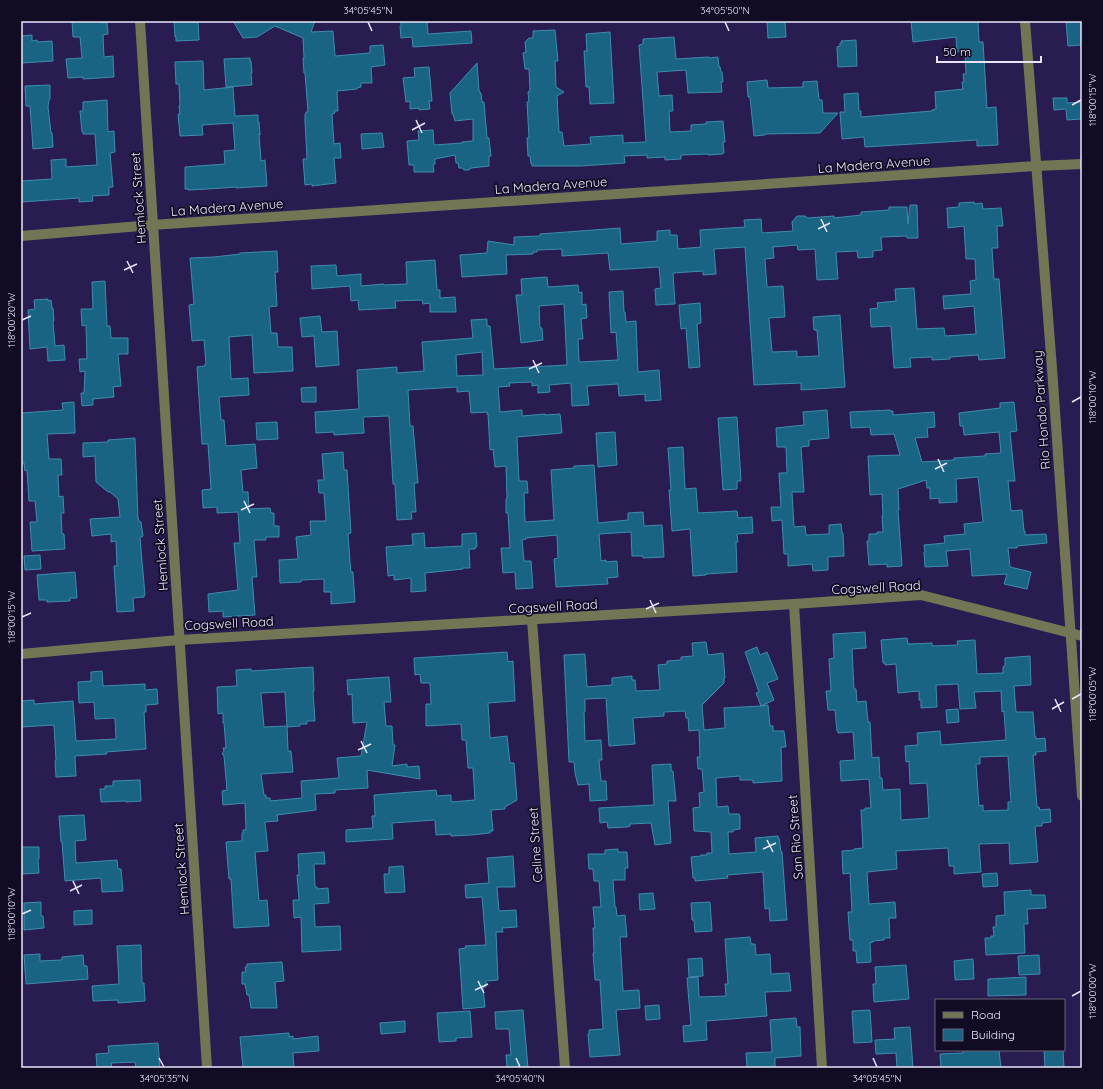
<svg xmlns="http://www.w3.org/2000/svg" width="1103" height="1089" font-family="Quicksand,sans-serif">
<style>
.building{fill:#196482;stroke:#3f8cae;fill-rule:evenodd}
.lines{fill:none;stroke-linecap:round;stroke-linejoin:round}
.minor{stroke:#747555;stroke-width:10}
.ticks{fill:none;stroke:#e7e5fa;stroke-width:1.5}
.labels{text-anchor:middle;dominant-baseline:central;stroke-width:3.5;stroke-linejoin:round;paint-order:stroke}
.street-label{font-size:13px;fill:#e7e5fa;stroke:#110c23}
.neatline{fill:none;stroke:#e7e5fa;stroke-width:1.5}
.ticks-label{font-size:10px;text-anchor:middle;fill:#e7e5fa}
</style>
<rect width="100%" height="100%" fill="#291c50"/>
<g class="building">
<polygon points="72,21 102,21 102,23 107,22 108,34 103,35 104,57 113,56 114,77 83,79 83,77 68,78 66,59 82,58 80,37 73,37"/>
<polygon points="174,21 198,21 199,40 176,41 176,37 175,37"/>
<polygon points="233,21 315,21 311,32 333,31 335,56 370,53 370,46 383,45 385,65 371,67 372,83 361,83 361,87 357,88 357,89 337,91 338,111 334,111 335,113 332,114 334,144 340,143 341,158 334,158 336,183 312,186 312,184 305,185 303,159 307,159 305,121 305,114 306,114 306,112 308,112 305,73 304,73 303,58 304,58 303,38 275,26 257,37 243,38"/>
<polygon points="401,21 427,21 428,34 471,31 472,43 413,47 412,37 401,38 400,26 401,26"/>
<polygon points="767,21 785,21 786,37 768,38"/>
<polygon points="911,21 978,21 979,42 983,42 987,108 996,107 998,145 977,146 977,140 865,147 864,137 842,139 840,112 845,112 844,94 858,93 859,111 861,111 861,117 932,111 932,110 936,109 935,92 963,89 962,82 964,82 963,74 966,74 965,51 957,52 956,37 913,42"/>
<polygon points="1066,21 1082,21 1082,45 1068,46"/>
<polygon points="555,30 558,61 555,61 556,87 564,92 557,96 559,132 562,132 564,146 591,144 590,137 623,135 623,143 646,142 639,45 643,44 643,39 674,37 676,59 709,57 709,58 718,57 719,67 720,67 721,72 722,72 723,82 721,82 722,92 688,93 686,70 657,72 659,96 672,95 673,111 669,111 670,132 691,131 691,125 706,124 706,122 723,121 725,142 723,142 724,153 722,154 708,155 708,154 681,155 681,159 665,160 665,157 647,158 647,155 624,156 625,163 580,166 532,166 532,164 531,164 530,156 528,156 527,138 529,138 527,102 529,102 528,92 530,90 529,69 525,69 523,53 526,52 525,42 529,38 533,38 533,31"/>
<polygon points="610,32 614,103 590,104 589,87 586,87 584,51 587,51 586,34"/>
<polygon points="32,35 32,41 37,40 37,42 52,41 53,61 21,63 21,36"/>
<polygon points="856,40 857,66 838,67 837,47 840,46 840,43 842,43 841,41"/>
<polygon points="250,58 250,61 251,61 252,73 251,73 252,85 226,87 224,59"/>
<polygon points="203,61 204,90 233,87 235,116 258,115 258,122 259,122 260,135 259,134 261,161 265,160 267,186 236,188 236,187 208,189 188,190 188,189 185,189 185,167 225,164 224,151 235,150 233,123 202,125 203,135 180,136 178,114 180,114 179,106 180,106 179,84 176,84 175,62"/>
<polygon points="477,63 479,91 481,93 482,102 484,102 487,138 489,138 491,156 489,156 489,166 471,168 469,170 464,170 462,168 459,168 458,163 456,163 455,155 435,159 435,164 433,165 434,172 414,172 414,165 409,165 407,141 419,140 418,131 433,130 434,145 462,143 462,142 473,141 473,119 455,121 453,114 452,114 450,93"/>
<polygon points="429,67 432,101 429,101 430,109 419,110 419,108 410,109 410,101 406,102 403,78 415,77 414,68"/>
<polygon points="767,80 768,88 803,87 803,82 817,81 819,100 822,100 823,113 838,113 820,133 765,134 765,135 754,136 750,97 748,97 747,82"/>
<polygon points="50,85 50,99 49,100 48,107 51,133 52,133 53,147 33,149 30,106 26,106 25,86"/>
<polygon points="1053,98 1067,98 1067,103 1082,102 1082,119 1067,120 1066,109 1054,110"/>
<polygon points="107,100 108,132 114,131 115,152 110,153 113,187 109,187 109,195 92,196 93,201 79,202 79,198 21,202 21,181 52,179 51,160 66,159 66,167 97,165 95,134 83,134 83,132 82,132 80,111 83,111 83,102"/>
<polygon points="382,133 384,147 362,149 361,134"/>
<polygon points="974,202 975,204 982,203 983,209 1001,208 1003,226 997,226 998,248 992,248 994,279 999,279 1005,358 979,360 978,355 950,357 950,359 932,360 932,357 910,358 911,367 894,368 891,326 871,327 870,309 878,308 877,303 896,301 895,289 914,288 917,329 944,328 945,336 976,334 974,306 944,309 943,296 971,294 970,281 976,280 975,259 966,259 964,226 948,228 947,208 959,207 959,203"/>
<polygon points="910,205 917,205 918,238 907,238 907,236 881,237 882,250 873,251 873,257 858,258 857,251 836,252 838,279 817,280 815,249 798,250 797,245 773,247 774,258 765,259 767,287 783,286 785,317 769,318 772,352 797,351 797,357 819,356 817,330 814,330 813,317 840,315 845,387 801,390 801,383 754,385 745,247 714,249 716,274 703,275 703,271 673,273 675,304 656,305 655,289 661,288 659,267 610,270 608,253 562,256 562,249 537,250 537,252 533,252 533,254 506,255 507,274 462,277 460,255 487,253 488,241 514,245 514,237 540,236 540,234 620,228 621,244 657,241 657,231 670,230 670,235 677,235 678,249 701,247 700,230 745,227 744,220 761,219 762,233 793,231 792,222 797,216 805,216 808,218 834,216 834,218 861,215 861,212 889,210 889,207 907,207 908,224"/>
<polygon points="277,251 278,272 275,272 277,306 269,307 271,333 277,333 278,347 292,347 293,371 254,373 252,335 229,337 231,379 248,378 249,395 219,397 221,420 224,420 226,446 255,444 257,468 241,470 243,492 248,492 249,509 270,508 271,513 274,513 274,526 279,526 279,537 266,537 266,540 254,540 257,577 252,577 255,615 223,617 223,611 209,612 208,594 238,590 234,543 240,543 238,512 217,513 217,507 203,508 202,490 211,489 208,444 202,444 197,367 205,366 205,364 206,364 204,340 192,341 189,305 194,304 190,258 214,257 240,254 240,253"/>
<polygon points="435,260 437,290 440,290 440,298 455,297 456,312 430,312 430,303 423,304 422,300 395,301 396,308 359,310 358,300 351,301 350,286 312,289 311,266 336,265 337,276 361,274 361,286 384,284 384,285 407,284 406,262"/>
<path d="M547 277 548 287 578 285 579 293 582 292V305L586 304 587 318 581 319 583 339H578L579 362 618 360 616 332 611 333 609 292 623 291 624 312H625L626 322 636 321 638 372 659 370 661 400 645 401V394L619 396 618 384 587 386 589 405 572 406 571 383 549 385 550 392 538 393V385L532 386V382L509 383 510 386 498 387 500 412 522 410V416L545 414V415L560 414 562 433 517 437 519 481H527L528 493H524L525 522 554 520 551 470 574 468V466L594 465 598 523 628 520V513L643 512 644 526 662 525 664 557 643 558V556H632L631 532 599 534 601 561 606 560V562L617 561 618 577 607 578 608 584 556 587 554 559 558 558 557 535 526 538V539L522 540 524 561H531L533 588 516 589 515 572 503 573 501 548H510L508 513H506V499L507 498 506 466 495 467 493 449 490 450 488 414H487V412L471 413 469 391 457 392V387L408 390 410 426H413L418 483H414L416 512H411L412 519 397 520 395 484H393L389 416 363 417 364 433 334 435V432L316 433 315 412 359 409 357 370 397 367V373L424 371 422 342 473 338 471 320 487 319V326H490L494 369 567 365 564 304 539 306 540 328H542L543 340 521 343 516 295H522L521 279ZM482 352 483 375 457 376 456 355Z"/>
<polygon points="105,281 107,326 110,326 111,338 128,338 128,354 118,354 121,386 113,387 114,397 93,399 93,405 82,406 81,393 84,393 85,371 80,372 79,359 87,359 86,325 82,326 81,309 93,309 92,282"/>
<polygon points="48,299 48,301 51,300 52,308 53,308 54,321 53,321 55,346 64,345 65,360 48,361 47,347 30,349 28,310 35,309 34,300"/>
<polygon points="700,303 701,323 697,324 700,367 689,368 686,328 681,329 679,305"/>
<polygon points="320,316 322,332 337,331 339,365 316,367 314,336 302,337 300,318"/>
<polygon points="316,387 316,402 302,402 301,388"/>
<polygon points="74,402 75,433 47,434 49,459 61,459 62,475 58,475 59,497 63,496 64,513 61,513 62,534 64,534 65,549 32,551 30,522 37,522 35,501 29,501 27,470 25,471 24,463 21,463 21,413 63,410 62,403"/>
<polygon points="1014,402 1017,431 1010,432 1015,481 1008,481 1011,511 1022,510 1024,531 1025,531 1025,535 1046,534 1047,543 1017,546 1017,548 1008,548 1010,567 1031,572 1027,589 1004,584 1007,574 972,576 970,549 946,551 948,566 925,567 924,552 925,552 924,545 945,543 944,536 965,534 964,524 983,522 978,477 956,479 957,502 939,503 939,498 930,499 930,488 927,488 926,480 898,489 899,510 898,510 902,566 887,567 887,564 869,565 867,541 869,541 869,534 877,534 877,532 883,532 882,516 883,516 882,494 870,495 868,456 900,455 894,434 871,435 870,427 851,428 850,412 890,410 890,411 893,411 893,415 934,412 935,427 927,428 928,437 915,438 922,462 954,460 954,458 985,456 985,454 1001,453 999,432 964,435 963,426 960,426 959,413 1000,408 1000,403"/>
<polygon points="827,410 829,438 809,440 809,446 801,447 804,492 792,492 794,527 805,526 806,535 829,534 829,525 841,524 842,533 843,533 844,556 828,557 828,570 813,571 812,564 788,566 788,554 784,554 782,520 772,521 771,507 781,507 779,473 787,473 786,447 777,447 776,428 804,425 803,412"/>
<polygon points="737,417 741,481 737,481 737,489 723,490 718,418"/>
<polygon points="277,422 278,439 257,440 256,423"/>
<polygon points="615,432 617,465 598,467 596,433"/>
<polygon points="135,438 138,518 139,521 141,522 143,536 140,538 145,595 144,595 144,597 133,598 134,611 117,612 114,566 117,566 116,541 111,542 111,534 92,536 90,519 120,517 118,499 110,492 108,492 96,482 95,456 83,457 83,443 108,442 108,440"/>
<polygon points="683,447 685,489 696,488 698,513 737,511 738,518 752,517 753,533 737,534 738,542 736,542 737,572 706,574 706,575 693,576 690,529 672,531 669,490 671,490 668,448"/>
<polygon points="343,452 344,470 347,470 351,533 348,534 350,561 351,572 353,572 355,602 331,604 331,592 324,592 324,579 301,580 301,582 280,583 279,560 298,559 296,537 311,535 310,521 326,521 324,493 319,493 318,480 324,480 322,454"/>
<polygon points="424,533 425,548 462,546 462,534 476,533 477,547 475,547 475,549 469,549 470,568 463,568 463,569 425,573 426,591 411,592 411,578 394,580 394,575 388,576 386,547 413,545 412,534"/>
<polygon points="40,555 41,569 25,570 24,556"/>
<polygon points="75,572 77,598 70,598 70,601 47,602 47,600 39,600 37,575"/>
<path d="M865 632 866 648 852 649 854 689H856L857 702 866 701 868 722H870L872 758 879 757 880 778H882L883 790 900 789 901 820 929 818 927 783 910 784 909 761 906 762 905 746 918 745 917 733 940 731 941 745 1006 740 1004 711 1002 712 1001 691 974 692 976 708 960 709 958 684 936 685 937 707 921 708V700H919V691L898 693 896 664 885 665V663H883L881 640 907 638 908 644 932 643V646L958 645 957 641 975 640 977 674 1003 673V667L1005 666V658L1030 656 1031 685 1014 686 1016 712H1033L1035 737H1036V739L1045 738 1046 751 1036 752V755H1033L1037 807H1039L1040 810 1050 809 1051 822 1042 823V826H1035L1038 862 1010 864 1009 843 979 844 981 872 954 874V866H949L948 848 896 851 897 869 867 872 869 904 895 902 896 918H889L890 938H884V940L873 941V942L870 943 871 962 857 963 856 951H853V940H850L848 912H852L850 873 843 874 842 851 854 850V849L863 848 861 810H865V808H871L869 779 841 781 840 761 855 760 853 732 838 733V731H837L835 710H828L826 691H831L829 659 834 658 833 634ZM1008 756 1011 802H1008V810L983 811V805L979 806 976 764H980V757Z"/>
<polygon points="706,642 708,655 723,653 725,678 724,678 724,683 702,705 704,730 725,728 724,708 761,706 756,693 759,692 745,652 757,647 760,655 767,652 778,679 767,683 774,700 761,706 768,705 770,726 773,726 773,731 784,731 786,747 781,747 782,781 753,783 753,780 740,780 740,776 716,778 717,807 728,806 729,814 739,814 740,817 740,829 733,830 733,832 728,832 729,854 756,852 755,838 778,836 778,838 779,838 781,852 782,852 787,920 770,921 769,908 765,909 763,872 727,875 728,878 695,881 695,878 693,878 691,857 701,856 701,855 707,855 707,853 712,853 711,832 694,831 693,808 700,807 699,793 704,792 702,769 698,769 697,757 700,757 699,730 689,731 688,718 686,718 685,711 664,712 664,716 633,718 635,744 609,746 606,698 585,699 585,712 584,712 585,741 601,740 602,760 599,760 601,781 606,781 607,800 590,801 589,784 578,785 575,773 574,762 569,762 564,655 585,654 587,687 612,685 612,678 632,676 632,680 635,680 636,691 660,690 658,665 667,664 667,661 681,660 681,657 693,656 692,643"/>
<polygon points="507,652 508,662 513,661 515,701 488,703 490,738 507,736 510,763 514,763 517,800 505,807 505,809 491,810 493,831 490,831 490,833 471,835 451,836 451,834 436,835 435,820 392,823 393,839 346,842 346,830 373,828 372,816 375,816 374,795 436,790 437,796 451,795 451,802 475,800 473,768 468,768 466,740 462,740 461,724 426,726 426,704 431,704 430,683 421,683 420,674 415,675 414,658"/>
<polygon points="313,667 314,691 313,691 315,721 307,721 307,724 300,724 300,726 287,727 285,692 261,693 264,727 287,726 288,751 291,751 293,772 261,774 264,795 266,795 266,798 270,798 270,801 302,798 301,781 339,778 337,758 361,756 367,722 353,723 352,694 348,695 347,680 389,677 391,702 384,702 386,726 392,726 393,745 395,745 392,766 407,764 407,767 419,766 420,779 367,770 368,788 335,790 335,793 315,794 316,810 277,815 278,821 265,822 268,851 255,852 259,901 267,900 269,926 234,928 231,879 229,879 226,842 242,841 242,833 243,833 243,830 246,830 245,803 223,805 222,791 227,790 224,756 222,754 224,751 223,748 226,748 224,723 223,723 223,713 218,714 217,687 237,686 236,670 251,669 251,671"/>
<polygon points="102,671 103,686 145,684 145,690 157,689 158,704 146,705 146,712 144,712 146,749 106,752 107,754 75,756 76,776 56,777 55,761 56,760 54,725 21,727 21,701 34,700 34,704 73,701 76,741 116,739 115,718 95,719 94,702 79,703 78,682 91,681 91,672"/>
<polygon points="958,709 959,722 947,723 946,710"/>
<polygon points="671,764 671,771 673,771 676,801 668,801 671,843 655,845 651,823 630,824 630,826 627,827 608,828 607,822 600,823 599,808 654,805 652,765"/>
<polygon points="140,780 141,801 126,802 126,801 101,802 100,789 105,789 105,786 113,786 113,781"/>
<polygon points="84,815 86,840 75,841 76,863 117,860 118,869 121,869 123,891 102,892 101,878 65,881 62,842 61,842 59,816"/>
<polygon points="21,847 39,847 39,859 38,859 39,873 22,874"/>
<polygon points="618,849 618,852 627,852 628,868 625,868 625,880 613,880 615,907 616,907 617,916 625,915 627,937 620,937 623,991 639,990 640,1008 616,1010 620,1055 590,1057 588,1034 589,1034 589,1030 603,1029 600,980 595,980 593,953 594,953 593,928 595,928 593,907 601,907 599,881 594,881 593,869 589,869 588,854 605,854 605,850"/>
<polygon points="324,852 325,864 314,864 315,887 317,887 317,889 328,888 329,903 314,904 315,927 340,926 341,950 302,952 301,917 294,918 293,900 299,900 297,875 299,875 298,854"/>
<polygon points="513,856 515,887 497,887 499,911 516,910 517,927 502,928 503,932 496,932 498,980 486,981 486,987 483,987 485,1007 463,1009 459,949 466,948 465,946 486,945 482,897 466,898 465,885 489,883 487,858"/>
<polygon points="403,866 405,892 385,893 384,874 389,874 389,867"/>
<polygon points="997,873 998,886 983,887 982,874"/>
<polygon points="1031,890 1031,895 1045,895 1046,908 1027,909 1028,924 1024,924 1025,953 986,955 985,938 991,938 991,936 994,936 993,927 996,927 996,916 1005,915 1004,892"/>
<polygon points="653,893 655,909 640,910 639,894"/>
<polygon points="41,902 41,916 43,916 44,928 24,930 24,903"/>
<polygon points="710,902 712,931 695,932 694,920 692,920 691,903"/>
<polygon points="92,910 92,924 74,925 74,911"/>
<polygon points="750,937 751,944 755,944 756,955 770,954 771,974 789,973 791,991 765,992 767,1016 706,1021 707,1040 684,1042 683,1026 691,1025 687,978 698,977 699,997 726,996 725,984 728,984 725,939"/>
<polygon points="141,945 142,983 144,983 145,1001 118,1003 118,1000 93,1001 92,986 119,984 117,946"/>
<polygon points="40,954 40,961 62,960 62,957 83,955 84,966 87,966 88,979 26,984 24,955"/>
<polygon points="1039,955 1040,974 1019,975 1018,956"/>
<polygon points="702,958 703,976 689,977 688,959"/>
<polygon points="973,959 974,979 955,980 954,961"/>
<polygon points="282,962 284,981 275,982 277,1008 251,1008 249,995 247,995 245,984 242,984 242,972 246,972 245,967 247,967 247,964"/>
<polygon points="906,965 909,999 874,1002 873,984 876,984 875,967"/>
<polygon points="1026,977 1026,995 988,996 988,979"/>
<polygon points="659,1005 660,1019 646,1020 645,1006"/>
<polygon points="523,1010 528,1068 507,1068 506,1055 511,1055 509,1029 496,1029 495,1012"/>
<polygon points="870,1010 872,1042 854,1043 852,1011"/>
<polygon points="470,1011 472,1037 456,1038 456,1041 439,1042 437,1013"/>
<polygon points="796,1018 797,1027 800,1027 801,1056 775,1058 775,1068 747,1068 746,1053 772,1052 770,1020"/>
<polygon points="405,1021 405,1032 381,1034 380,1023"/>
<polygon points="910,1027 913,1068 897,1068 896,1053 876,1054 875,1040 895,1039 894,1028"/>
<polygon points="289,1033 289,1037 293,1036 293,1039 318,1036 319,1051 293,1053 294,1068 243,1068 240,1037"/>
<polygon points="158,1043 160,1068 136,1068 135,1062 111,1063 112,1067 97,1067 96,1054 109,1053 108,1046"/>
<polygon points="963,1050 999,1050 1001,1068 941,1068 940,1054 963,1053"/>
<polygon points="1044,1050 1063,1050 1064,1068 1045,1068"/>
</g>
<g class="lines">
<g class="minor">
<polyline points="140,21 207,1068"/>
<polyline points="1025,21 1052,368 1082,796"/>
<polyline points="21,236 152,225 1036,166 1082,164"/>
<polyline points="794,604 822,1068"/>
<polyline points="532,620 565,1068"/>
<polyline points="21,654 179,640 794,604 921,595 1082,636"/>
</g>
</g>
<path class="ticks" d="M368 22 372 31M725 22 729 31M1072 105 1081 100M416 120 422 133M412 130 425 123M821 219 827 232M818 229 830 223M127 261 133 273M124 270 137 264M22 320 31 316M533 360 539 373M529 369 542 363M1072 402 1081 397M938 459 944 472M935 469 947 463M244 501 250 513M241 510 254 504M650 600 656 613M646 609 659 603M22 617 31 613M1055 699 1061 712M1072 699 1081 694M1052 709 1064 702M361 741 367 753M358 750 371 744M767 840 773 852M763 849 776 843M73 881 79 894M70 891 82 885M22 914 31 910M478 981 484 993M475 990 488 984M1072 996 1081 991M159 1058 164 1067M516 1058 520 1067M873 1058 877 1067"/>
<g class="labels">
<g class="street-label">
<text transform="translate(874 164) rotate(-4)">La Madera Avenue</text>
<text transform="translate(551 185) rotate(-4)">La Madera Avenue</text>
<text transform="translate(138 198) rotate(-94)">Hemlock Street</text>
<text transform="translate(227 207) rotate(-4)">La Madera Avenue</text>
<text transform="translate(1041 410) rotate(-94)">Rio Hondo Parkway</text>
<text transform="translate(160 545) rotate(-94)">Hemlock Street</text>
<text transform="translate(876 587) rotate(-3)">Cogswell Road</text>
<text transform="translate(553 606) rotate(-3)">Cogswell Road</text>
<text transform="translate(229 623) rotate(-3)">Cogswell Road</text>
<text transform="translate(795 837) rotate(-94)">San Rio Street</text>
<text transform="translate(535 845) rotate(-94)">Celine Street</text>
<text transform="translate(181 869) rotate(-94)">Hemlock Street</text>
</g>
</g>
<rect width="1103" height="1089" fill="none" stroke="#110c23" stroke-width="44"/>
<rect x="935" y="999" width="130" height="52" fill="#110c23" stroke="#676379"/>
<rect x="943" y="1012" width="20" height="6" fill="#747555" stroke="#676379"/>
<text x="971" y="1019" font-size="12" fill="#e7e5fa">Road</text>
<rect x="943" y="1029" width="20" height="12" fill="#196482" stroke="#676379"/>
<text x="971" y="1039" font-size="12" fill="#e7e5fa">Building</text>
<path d="M937 56v6h104v-6" fill="none" stroke="#e7e5fa" stroke-width="2"/>
<text x="943" y="56" font-size="12" fill="#e7e5fa" stroke="#110c23" stroke-width="3" paint-order="stroke">50 m</text>
<rect x="22" y="22" width="1059" height="1045" class="neatline"/>
<g class="ticks-label">
<text x="368" y="14">34°05'45"N</text>
<text x="725" y="14">34°05'50"N</text>
<text transform="translate(1092 100) rotate(-90)" y="4">118°00'15"W</text>
<text transform="translate(11 320) rotate(-90)" y="4">118°00'20"W</text>
<text transform="translate(1092 397) rotate(-90)" y="4">118°00'10"W</text>
<text transform="translate(11 617) rotate(-90)" y="4">118°00'15"W</text>
<text transform="translate(1092 694) rotate(-90)" y="4">118°00'05"W</text>
<text transform="translate(11 914) rotate(-90)" y="4">118°00'10"W</text>
<text transform="translate(1092 991) rotate(-90)" y="4">118°00'00"W</text>
<text x="164" y="1082">34°05'35"N</text>
<text x="520" y="1082">34°05'40"N</text>
<text x="877" y="1082">34°05'45"N</text>
</g>
</svg>
